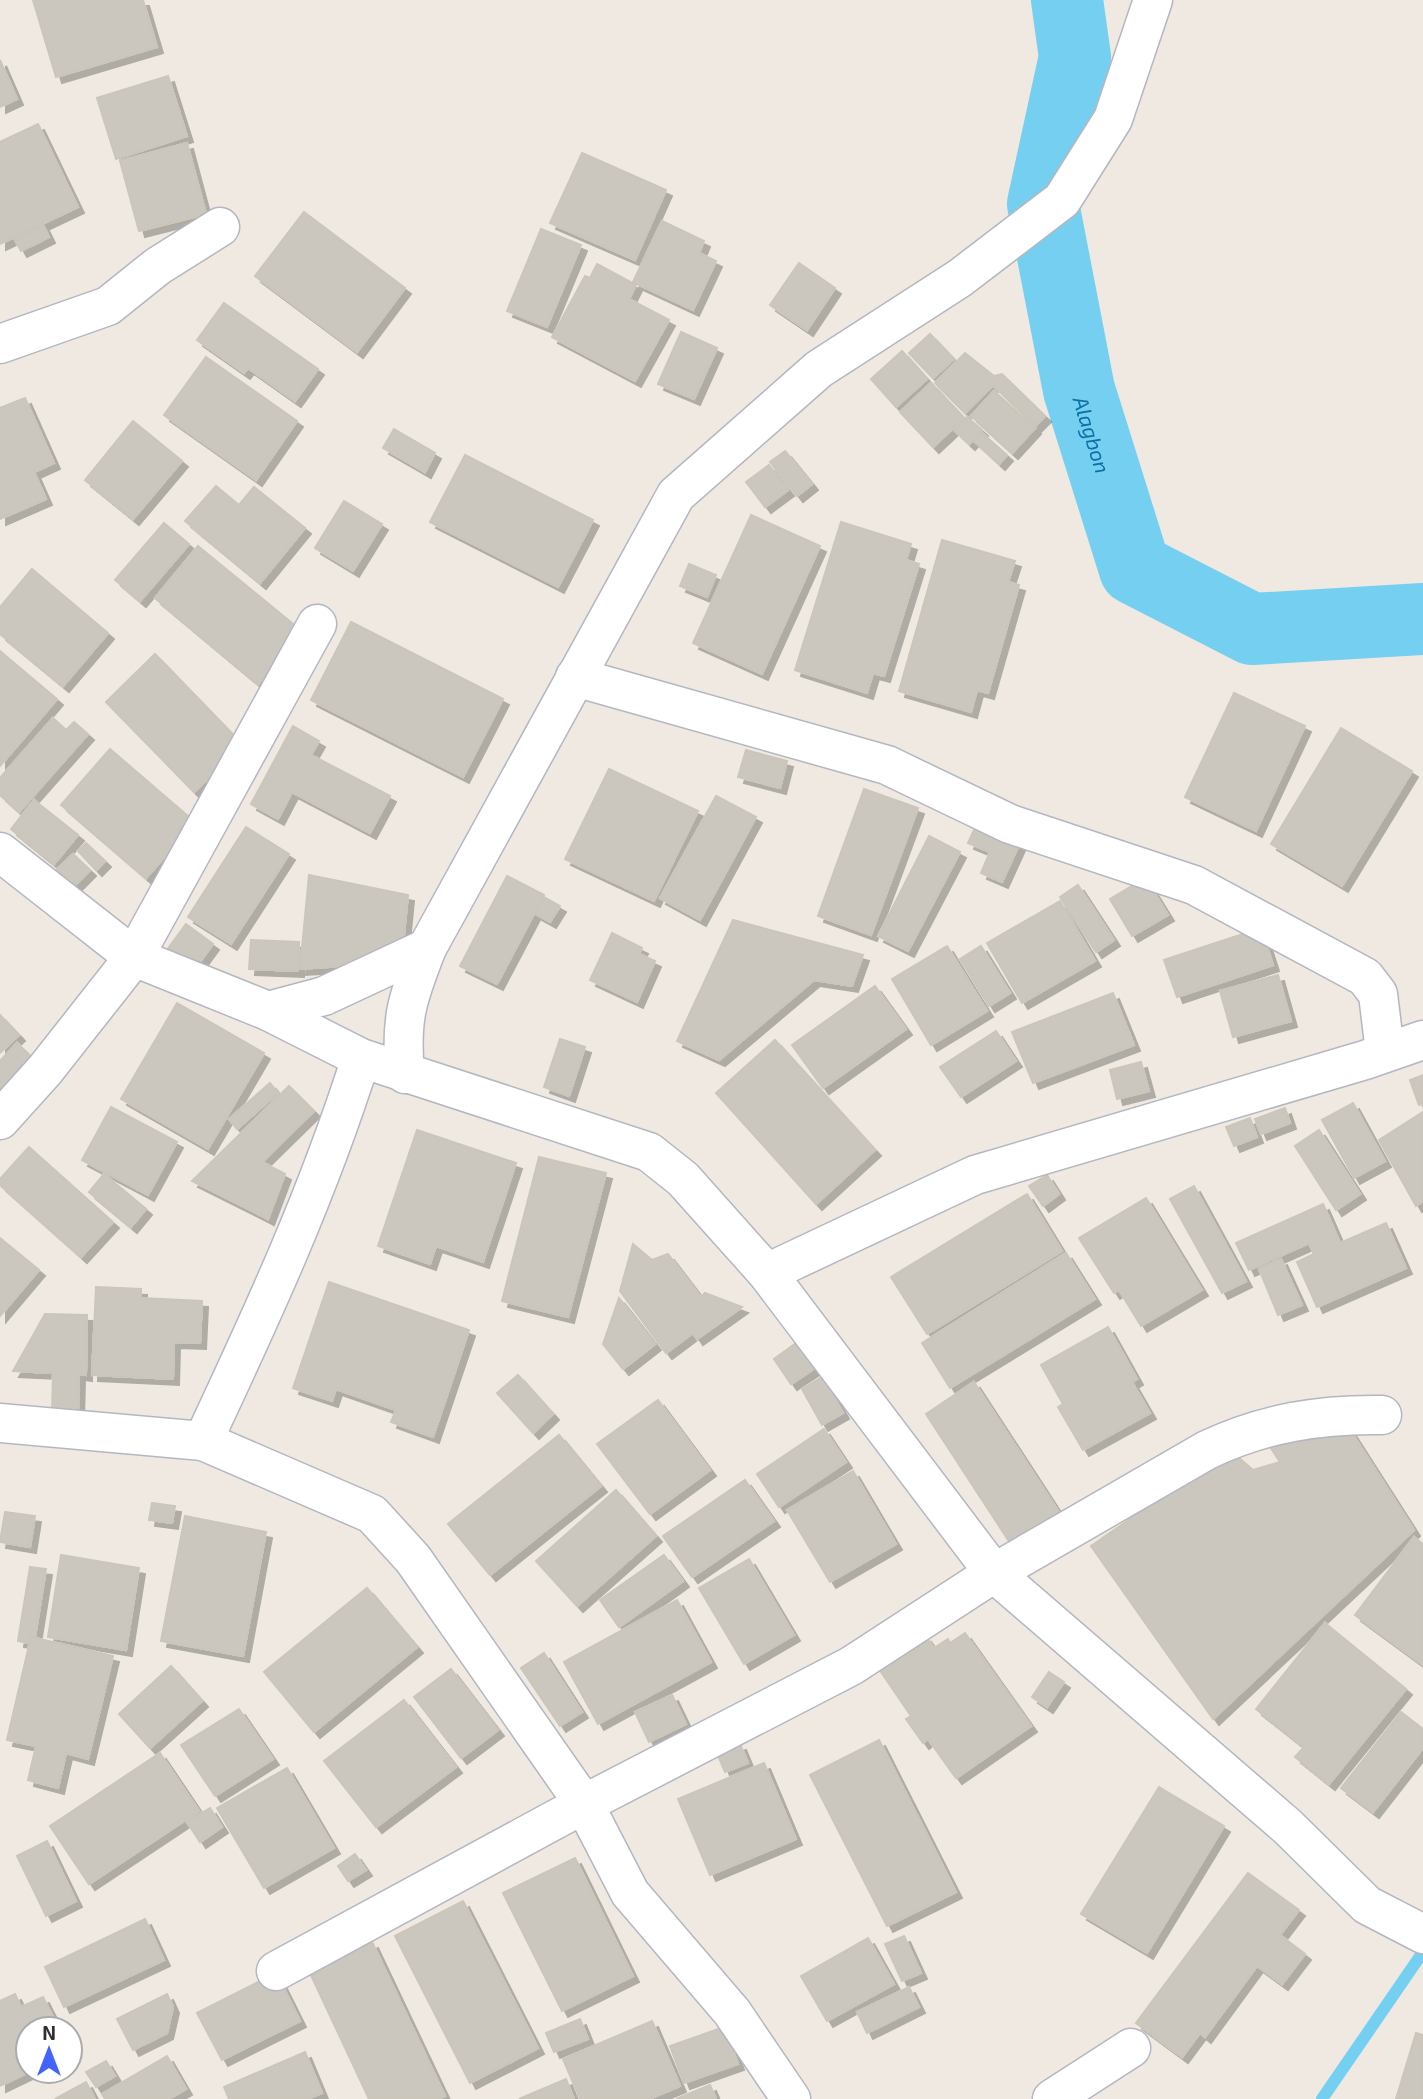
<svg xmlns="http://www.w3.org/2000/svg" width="1423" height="2099" font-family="'Exo 2',sans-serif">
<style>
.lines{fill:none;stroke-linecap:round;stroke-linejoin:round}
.stream{stroke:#75cff0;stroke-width:12}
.river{stroke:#75cff0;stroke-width:72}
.building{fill:#cbc7bf;stroke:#cbc5ba;stroke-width:2;filter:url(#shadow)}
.minor-casing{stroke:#b4b7c1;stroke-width:41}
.minor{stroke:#fff;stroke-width:38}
.labels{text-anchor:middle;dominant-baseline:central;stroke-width:5;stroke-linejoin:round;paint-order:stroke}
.water-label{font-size:21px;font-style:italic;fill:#0d6fa3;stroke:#fff}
</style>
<defs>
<filter id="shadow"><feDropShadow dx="6" dy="6" stdDeviation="0" flood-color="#0004"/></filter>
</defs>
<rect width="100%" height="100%" fill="#efe9e1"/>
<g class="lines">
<polyline class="stream" points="1322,2099 1423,1952"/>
<path class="river" id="s1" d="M1067 0 1075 57 1043 204 1079 390 1135 569 1252 629 1423 619"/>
</g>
<g class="building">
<polygon points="33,0 143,0 157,47 56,77"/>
<polygon points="0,60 17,99 0,107"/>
<polygon points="168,76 187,136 116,159 97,98"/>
<polygon points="38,124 78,207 0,244 0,142"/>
<polygon points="187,143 206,214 139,231 120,161"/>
<polygon points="582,153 666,190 635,260 550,223"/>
<polygon points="304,212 405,288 357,352 255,276"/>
<polygon points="662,221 704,241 699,253 716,261 693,310 633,282"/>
<polygon points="43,225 49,237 21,251 15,240"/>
<polygon points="541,229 581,245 547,327 507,311"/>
<polygon points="799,263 835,288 807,330 770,305"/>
<polygon points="597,264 636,285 629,299 669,320 635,381 552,337 585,276 590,278"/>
<polygon points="224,303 318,369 295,401 248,368 244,373 197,340"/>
<polygon points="681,332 717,348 694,399 658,384"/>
<polygon points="930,334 954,359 933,378 909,353"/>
<polygon points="902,351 927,379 896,407 871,379"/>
<polygon points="965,353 994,376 1002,374 1045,416 1035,426 993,385 965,413 935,383"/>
<polygon points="206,357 297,421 256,480 164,415"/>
<polygon points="931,383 964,418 933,447 900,412"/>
<polygon points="994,391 1035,428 1012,453 971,416"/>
<polygon points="25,398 54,463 34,472 46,499 0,519 0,408"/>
<polygon points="967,417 982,430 969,444 955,431"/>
<polygon points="133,421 182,461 133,519 85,480"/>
<polygon points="394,429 435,453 425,472 383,448"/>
<polygon points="982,433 1007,455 999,464 974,441"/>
<polygon points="785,451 812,484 797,496 770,462"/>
<polygon points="465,455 593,520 558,587 430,522"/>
<polygon points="769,465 788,490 765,507 746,482"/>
<polygon points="216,486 239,505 254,487 305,528 260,583 185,521"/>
<polygon points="344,501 382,524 353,571 315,548"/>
<polygon points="751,515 820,546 762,674 693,643"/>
<polygon points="841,522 911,544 906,560 919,564 884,676 873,673 867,693 795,670"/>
<polygon points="164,523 189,544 140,601 115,580"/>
<polygon points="942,540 1015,561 1008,582 1019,585 988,693 977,690 971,712 899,691"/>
<polygon points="198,546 303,632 258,684 155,598"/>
<polygon points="689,564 716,575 707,597 680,586"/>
<polygon points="32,569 108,633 63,686 0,634 0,607"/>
<polygon points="351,622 503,699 463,777 311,700"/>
<polygon points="0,651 57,699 0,766"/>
<polygon points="155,654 243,745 194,792 106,702"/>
<polygon points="1234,693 1305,726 1256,831 1185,797"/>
<polygon points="53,718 66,730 74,722 88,734 19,812 0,795 0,778"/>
<polygon points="293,726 319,741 311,755 390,796 370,833 292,792 278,819 251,804"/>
<polygon points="1341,728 1412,771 1342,886 1271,844"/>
<polygon points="110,749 195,822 146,878 61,805"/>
<polygon points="746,750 787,761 780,788 738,777"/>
<polygon points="609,769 698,811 654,901 565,859"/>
<polygon points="864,789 918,808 871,935 818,916"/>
<polygon points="716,796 756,817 700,920 660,898"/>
<polygon points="34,800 78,835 54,864 11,829"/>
<polygon points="980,817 1023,836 1002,882 981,873 990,852 968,843"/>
<polygon points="246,827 289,854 231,944 188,917"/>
<polygon points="929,836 960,852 908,951 878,936"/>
<polygon points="86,843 105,861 96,870 78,851"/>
<polygon points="73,854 90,870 73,887 56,870"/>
<polygon points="309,875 408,895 404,935 359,965 300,969"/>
<polygon points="507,876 544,895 497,984 460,966"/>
<polygon points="1145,878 1168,915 1132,936 1110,899"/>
<polygon points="1078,885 1114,940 1096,952 1060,897"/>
<polygon points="544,897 560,906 550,922 534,913"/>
<polygon points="1060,901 1095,961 1022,1003 987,943"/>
<polygon points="733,920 863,955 852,986 814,980 719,1060 677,1041"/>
<polygon points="186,924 213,944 194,970 167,950"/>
<polygon points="1261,928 1273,965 1177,997 1164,960"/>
<polygon points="612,933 642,948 639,954 655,961 637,1002 590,980"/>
<polygon points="251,940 299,942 298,971 249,969"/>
<polygon points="947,946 987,1011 931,1045 892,979"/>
<polygon points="981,946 1010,993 989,1006 960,959"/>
<polygon points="1278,975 1291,1021 1233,1037 1220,991"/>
<polygon points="875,986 906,1029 823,1088 792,1045"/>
<polygon points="1113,993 1134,1045 1033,1083 1012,1032"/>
<polygon points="177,1003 264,1053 208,1149 121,1099"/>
<polygon points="0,1015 19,1035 0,1053"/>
<polygon points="996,1031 1016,1061 961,1097 940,1067"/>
<polygon points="560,1039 585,1047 569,1096 544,1087"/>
<polygon points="775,1040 875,1150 816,1204 716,1093"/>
<polygon points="17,1043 38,1063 0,1105 0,1061"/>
<polygon points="1141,1062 1149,1091 1117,1099 1110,1070"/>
<polygon points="1423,1075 1423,1103 1419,1105 1410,1080"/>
<polygon points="270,1083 278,1093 237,1129 229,1119"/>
<polygon points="289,1086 314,1111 262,1162 285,1174 268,1219 192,1181"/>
<polygon points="1353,1103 1385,1161 1354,1178 1322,1120"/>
<polygon points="111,1107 177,1142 148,1195 82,1160"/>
<polygon points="1285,1108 1290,1123 1261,1134 1255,1119"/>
<polygon points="1423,1112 1423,1201 1416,1206 1379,1140"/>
<polygon points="1250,1118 1257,1137 1234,1146 1226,1127"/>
<polygon points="417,1130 516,1163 483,1262 436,1246 430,1264 378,1246"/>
<polygon points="1319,1130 1360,1194 1336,1210 1295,1146"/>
<polygon points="29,1147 113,1222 81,1257 0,1185 0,1179"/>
<polygon points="539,1157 606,1173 568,1317 502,1301"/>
<polygon points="104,1174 146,1209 131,1227 89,1192"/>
<polygon points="1047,1175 1059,1194 1043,1206 1029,1186"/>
<polygon points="1194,1186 1246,1281 1222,1293 1170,1199"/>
<polygon points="1027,1194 1062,1251 927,1334 891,1277"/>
<polygon points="1146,1198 1202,1290 1141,1326 1119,1290 1114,1293 1079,1238"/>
<polygon points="1323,1204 1340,1243 1386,1223 1406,1268 1317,1307 1297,1262 1314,1254 1309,1243 1249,1270 1236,1243"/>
<polygon points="0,1238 39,1270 0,1316"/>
<polygon points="633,1244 652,1260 668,1254 701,1297 705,1293 742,1307 697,1339 693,1333 666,1353 620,1291"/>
<polygon points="1066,1253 1095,1299 950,1388 922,1343"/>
<polygon points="1281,1259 1302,1305 1278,1315 1259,1269"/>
<polygon points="329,1282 469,1330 433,1437 391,1422 396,1410 336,1389 332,1401 293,1388"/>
<polygon points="96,1287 141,1289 141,1298 202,1301 200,1343 174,1342 173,1379 92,1375"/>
<polygon points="619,1298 655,1344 623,1369 603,1344"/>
<polygon points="45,1314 87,1315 86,1375 79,1374 78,1413 52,1412 53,1373 13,1371"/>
<polygon points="1108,1327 1137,1379 1132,1382 1150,1413 1083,1450 1058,1407 1063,1404 1041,1365"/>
<polygon points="803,1338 821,1364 791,1384 774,1359"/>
<polygon points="518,1375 553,1414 533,1433 497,1393"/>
<polygon points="822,1377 843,1413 822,1425 802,1389"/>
<polygon points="974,1382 1062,1517 1014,1549 926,1414"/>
<polygon points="658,1400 710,1470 650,1514 597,1444"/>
<polygon points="1343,1419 1414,1530 1213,1719 1091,1546 1230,1450 1253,1470 1280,1462 1265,1439"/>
<polygon points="824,1429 846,1462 779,1507 757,1474"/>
<polygon points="559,1435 601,1486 490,1575 448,1524"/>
<polygon points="853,1471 896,1544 830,1582 787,1510"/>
<polygon points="745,1480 774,1521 692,1577 663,1536"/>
<polygon points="616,1490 656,1536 577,1606 536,1561"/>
<polygon points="152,1503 175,1506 172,1523 149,1520"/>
<polygon points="5,1512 35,1516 30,1547 0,1542"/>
<polygon points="185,1516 266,1532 243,1656 161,1641"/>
<polygon points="1414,1537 1423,1544 1423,1665 1355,1615"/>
<polygon points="61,1555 139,1568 126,1650 48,1637"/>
<polygon points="664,1555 683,1581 619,1627 600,1600"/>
<polygon points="749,1559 794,1635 744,1664 699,1588"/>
<polygon points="30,1567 46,1569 35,1637 30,1635 29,1643 18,1641"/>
<polygon points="367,1588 417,1647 314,1732 264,1672"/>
<polygon points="677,1600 711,1662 598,1724 564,1662"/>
<polygon points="1325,1623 1406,1689 1329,1784 1295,1757 1304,1747 1256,1709"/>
<polygon points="965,1633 1031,1726 956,1778 928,1739 923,1743 906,1719 911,1716 879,1669 925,1636 934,1648 948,1639 950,1643"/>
<polygon points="31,1637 113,1656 88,1759 66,1753 58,1788 28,1780 36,1746 7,1740"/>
<polygon points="544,1653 582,1712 560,1726 521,1668"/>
<polygon points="171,1666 202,1701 150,1748 119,1714"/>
<polygon points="451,1669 498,1730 461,1758 414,1697"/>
<polygon points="1049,1672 1064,1682 1047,1707 1032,1697"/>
<polygon points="672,1695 686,1724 649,1742 635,1712"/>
<polygon points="404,1700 456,1767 376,1827 324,1761"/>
<polygon points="239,1709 273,1759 215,1796 181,1745"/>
<polygon points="1401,1712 1423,1729 1423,1748 1373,1812 1341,1788"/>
<polygon points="879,1740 956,1892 887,1926 810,1775"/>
<polygon points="740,1744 748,1763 725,1772 717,1753"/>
<polygon points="160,1753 199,1811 89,1884 50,1826"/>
<polygon points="764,1763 796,1839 710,1875 678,1799"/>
<polygon points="287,1768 334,1848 264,1888 217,1808"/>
<polygon points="1159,1787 1224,1826 1147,1953 1081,1914"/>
<polygon points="210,1808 222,1827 200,1842 187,1822"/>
<polygon points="47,1841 76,1901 46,1916 17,1856"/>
<polygon points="355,1854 366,1870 348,1881 338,1866"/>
<polygon points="575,1858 633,1976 562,2011 503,1893"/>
<polygon points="1248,1873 1299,1910 1280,1935 1305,1954 1282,1984 1257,1966 1205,2037 1200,2033 1182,2057 1136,2023"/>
<polygon points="463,1901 538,2048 470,2083 395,1936"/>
<polygon points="145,1919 164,1960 64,2007 45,1967"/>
<polygon points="904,1936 921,1973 902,1981 885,1944"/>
<polygon points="868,1938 894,1984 827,2021 801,1976"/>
<polygon points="372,1942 445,2096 438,2099 369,2099 309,1971"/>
<polygon points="276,1973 300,2021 222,2060 197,2013"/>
<polygon points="909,1987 919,2007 867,2033 857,2012"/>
<polygon points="15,1994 21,2007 43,1997 59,2029 28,2029 28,2071 31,2071 0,2086 0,2001"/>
<polygon points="167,1994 173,2007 167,2033 133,2050 117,2019"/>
<polygon points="580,2019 588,2039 554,2052 546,2033"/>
<polygon points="652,2021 680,2086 649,2099 580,2099 563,2059"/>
<polygon points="724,2027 738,2064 684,2083 670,2046"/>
<polygon points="1416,2033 1423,2035 1423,2099 1396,2099"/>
<polygon points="305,2052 322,2093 307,2099 229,2099 224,2087"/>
<polygon points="167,2056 186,2089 169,2099 105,2099 102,2094"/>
<polygon points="106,2061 115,2076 96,2087 86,2072"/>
<polygon points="566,2079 574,2099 519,2099"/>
<polygon points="86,2082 95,2099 55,2099"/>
<polygon points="710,2085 716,2099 676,2099"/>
</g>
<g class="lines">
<g class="minor-casing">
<g id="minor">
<polyline points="0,344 108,306 158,266 220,227"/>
<polyline points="575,677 887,765 1010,824 1194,885 1365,977 1378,994 1385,1052"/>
<polyline points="0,852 134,957 268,1011 361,1058 649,1152 683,1179 767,1273 994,1573 1288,1827 1367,1905 1423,1934"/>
<polyline points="268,1011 324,996 427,948"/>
<path d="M405 1074C400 1019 407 999 427 948L676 495 819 369 960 278 1062 200 1113 119 1153 0"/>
<polyline points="0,1120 45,1070 134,957 317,624"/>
<polyline points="767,1273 975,1175 1365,1060 1423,1040"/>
<polyline points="0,1423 203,1441 372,1514 413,1559 584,1804 630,1893 732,2012 791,2099"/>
<path d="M203 1441C263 1313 318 1194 361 1058"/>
<path d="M276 1971 584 1804 851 1666 994 1573 1207 1450C1264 1423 1320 1414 1382 1415"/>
<polyline points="1052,2099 1131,2048"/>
</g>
</g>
<use href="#minor" class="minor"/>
</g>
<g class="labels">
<g class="water-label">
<text stroke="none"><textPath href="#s1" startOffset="444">Alagbon</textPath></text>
</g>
</g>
<g transform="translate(49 2050)"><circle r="33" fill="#ffffff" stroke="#ababab" stroke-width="2"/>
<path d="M0-5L12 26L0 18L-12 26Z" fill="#4264fb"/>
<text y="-10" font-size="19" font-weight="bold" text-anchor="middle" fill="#2e2e2e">N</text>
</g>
</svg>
